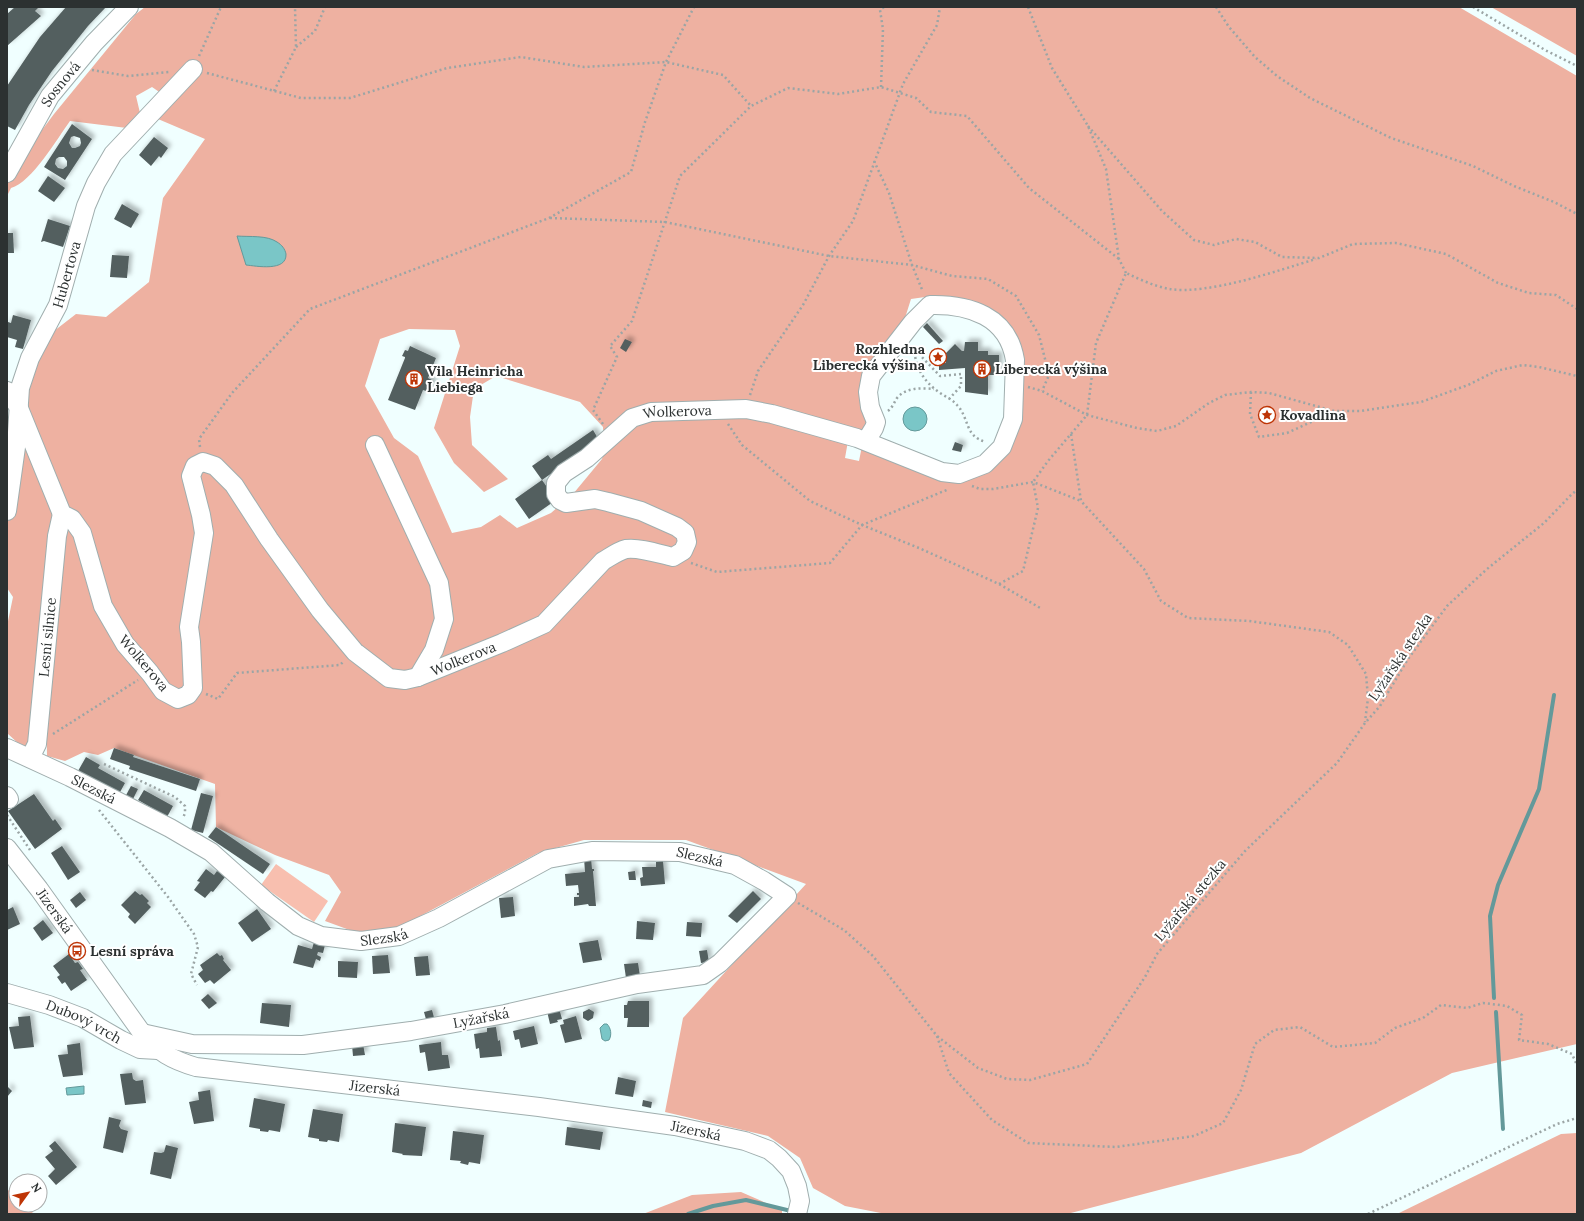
<svg xmlns="http://www.w3.org/2000/svg" width="1584" height="1221" font-family="Lora,serif">
<style>
.green{fill:#f8bfaf}
.forest{fill:#eeb1a1;fill-rule:evenodd}
.water{fill:#7ac6c7;stroke:#63999a}
.lines{fill:none;stroke-linecap:round;stroke-linejoin:round}
.stream{stroke:#63999a;stroke-width:4}
.building{fill:#535f5f;fill-rule:evenodd;filter:url(#shadow)}
.minor-casing{stroke:#a0aeae;stroke-width:20}
.path{stroke:#9ba5a5;stroke-width:2.5;stroke-dasharray:2 3;stroke-linecap:butt}
.minor{stroke:#fff;stroke-width:18}
.labels{text-anchor:middle;dominant-baseline:central;stroke-width:4;stroke-linejoin:round;paint-order:stroke}
.street-label{font-size:14px;fill:#2c3131;stroke:#fff}
.poi-label{font-size:14px;font-weight:bold;fill:#2c3131;stroke:#fff;text-anchor:start}
</style>
<defs>
<filter id="shadow"><feDropShadow dx="3.5" dy="-3.5" stdDeviation="2" flood-color="#0004"/></filter>
</defs>
<rect width="100%" height="100%" fill="#f0ffff"/>
<polygon class="green" points="276,864 328,901 314,922 261,885"/>
<g class="forest">
<path d="M145 7H1459L1577 76V1044L1452 1073 1301 1153 1067 1214H886L845 1206 813 1188 800 1158 768 1136 665 1112 683 1018 806 884 686 840H584L538 853 398 928 355 932 325 921 341 892 329 875 275 855 216 827 215 784 114 748 98 755 84 752 65 761 47 756 46 700 66 515 22 403 45 338 76 314 106 317 149 282 163 198 205 139 158 119 168 98 152 87 136 96 140 113 127 128 70 121C57 139 32 182 11 188L7 196V177L54 114 136 14ZM925 297H947L1008 331 1011 441 943 477 861 440 872 416 878 360 903 330 905 318 911 299ZM409 329 455 330 460 346 434 428 454 463 484 492 508 479 472 445 470 417 474 389 496 376 580 402 603 427 604 451 602 459 573 494 551 513 517 528 500 515 481 527 452 533 418 456 394 438 365 386 380 339ZM848 441 860 444 861 451 859 461 845 458Z"/>
<polygon points="1491,7 1577,7 1577,56"/>
<polygon points="22,428 57,515 29,747 20,745 7,733 7,626 13,597 7,588 7,524 13,504"/>
<polygon points="1577,1133 1577,1214 1397,1214 1561,1134"/>
<polygon points="7,1189 16,1197 16,1205 25,1205 34,1214 7,1214"/>
<polygon points="741,1192 782,1210 782,1214 643,1214 692,1195"/>
</g>
<g class="water">
<path d="M237 236C249 237 267 235 277 242 282 245 285 249 286 254 287 272 256 266 246 265Z"/>
<circle cx="915" cy="419" r="12"/>
<path d="M604 1024H607C611 1028 612 1035 609 1040L605 1041 602 1039 600 1028Z"/>
<polygon points="84,1086 84,1094 67,1095 66,1088"/>
</g>
<g class="lines">
<g class="stream">
<polyline points="1494,998 1490,916 1498,885 1539,789 1554,695"/>
<polyline points="1496,1012 1503,1129"/>
<polyline points="688,1214 713,1206 746,1200 791,1211"/>
</g>
</g>
<g class="building">
<polygon points="15,7 39,7 35,11 41,16 7,46 7,14"/>
<polygon points="66,7 106,7 88,26 52,71 29,105 15,130 7,126 7,86 40,37"/>
<path d="M72 124 92 139 65 180 44 167ZM74 136 80 138 81 143 80 146 75 148H72L69 143 71 137ZM59 157H64L67 161V166L63 169 58 168 55 164 56 159Z"/>
<polygon points="154,137 168,148 161,158 159,156 151,166 139,155"/>
<polygon points="48,176 65,188 54,202 38,191"/>
<polygon points="122,204 139,214 131,228 114,219"/>
<polygon points="48,219 70,226 63,247 44,241 41,242"/>
<polygon points="7,233 13,233 14,253 7,253"/>
<polygon points="112,255 129,256 127,278 110,277"/>
<polygon points="13,315 31,320 23,349 15,347 17,340 7,337 7,324 8,322 11,323"/>
<polygon points="927,323 943,341 939,344 923,327"/>
<polygon points="625,339 632,342 626,352 620,348"/>
<polygon points="965,342 978,342 978,351 988,351 988,355 999,355 999,375 988,375 988,395 965,392 965,368 939,370 939,363 946,363 945,354 955,344 962,351 964,351"/>
<polygon points="410,346 436,358 428,378 434,381 429,392 423,390 415,410 388,400 405,358 405,357 402,356 405,350 408,351"/>
<polygon points="593,430 599,440 542,480 556,500 529,519 515,499 542,480 532,466 548,455 551,459"/>
<polygon points="955,442 963,445 961,452 952,450"/>
<polygon points="114,748 134,755 133,757 200,779 196,791 129,769 130,766 110,759"/>
<polygon points="86,757 100,765 98,768 125,783 119,794 78,771"/>
<polygon points="131,786 138,789 132,801 125,797"/>
<polygon points="144,790 173,806 167,817 138,800"/>
<polygon points="201,793 213,796 203,833 191,830"/>
<polygon points="34,794 53,821 55,819 62,829 35,849 8,811"/>
<polygon points="216,827 270,864 263,874 208,837"/>
<polygon points="62,846 80,872 68,880 51,853"/>
<polygon points="584,858 591,858 592,869 594,869 594,871 593,871 596,906 589,906 588,904 574,906 574,897 579,897 579,895 577,895 577,893 579,893 578,885 566,886 565,874 585,872"/>
<polygon points="663,861 665,884 641,886 640,878 643,877 642,867 656,867 656,862"/>
<polygon points="206,869 214,875 217,871 225,877 213,892 211,891 205,898 194,890 200,882 197,881"/>
<polygon points="635,871 636,880 629,880 628,872"/>
<polygon points="135,891 140,895 142,894 149,901 147,903 151,907 135,924 128,917 130,914 121,905"/>
<polygon points="753,891 761,899 737,923 728,916"/>
<polygon points="80,892 86,900 76,908 70,900"/>
<polygon points="513,897 515,916 501,918 499,898"/>
<polygon points="13,907 20,924 7,930 7,910"/>
<polygon points="257,909 271,929 252,942 238,923"/>
<polygon points="43,920 53,933 42,941 33,928"/>
<polygon points="637,921 655,923 653,940 636,939"/>
<polygon points="687,922 702,923 701,937 686,936"/>
<polygon points="598,940 602,960 583,963 579,943"/>
<polygon points="314,942 325,945 323,953 318,952 317,955 321,957 320,961 316,959 313,968 293,963 298,945 312,949"/>
<polygon points="707,950 709,962 701,963 699,951"/>
<polygon points="217,953 220,956 222,955 224,959 223,960 231,970 214,984 210,980 205,983 198,974 203,970 200,965"/>
<polygon points="69,954 75,963 78,962 83,969 80,970 87,980 71,991 65,982 62,984 57,977 60,975 53,966"/>
<polygon points="388,955 390,973 373,974 372,956"/>
<polygon points="428,956 430,975 416,976 414,957"/>
<polygon points="338,961 358,962 357,978 338,977"/>
<polygon points="638,963 640,976 626,978 624,964"/>
<polygon points="208,994 217,1003 209,1009 201,1000"/>
<polygon points="628,1001 649,1001 649,1027 627,1027 628,1018 624,1018 624,1005 627,1005"/>
<polygon points="262,1003 291,1005 289,1027 260,1023"/>
<polygon points="559,1008 562,1019 557,1020 558,1022 550,1024 547,1011"/>
<polygon points="589,1009 594,1012 593,1018 588,1021 583,1018 583,1012"/>
<polygon points="432,1010 435,1021 427,1023 424,1012"/>
<polygon points="30,1016 34,1047 14,1049 9,1027 19,1026 18,1017"/>
<polygon points="576,1016 582,1039 565,1043 560,1025 564,1024 563,1020"/>
<polygon points="534,1026 538,1044 521,1048 519,1039 515,1040 513,1031"/>
<polygon points="496,1027 498,1041 500,1040 502,1056 480,1058 479,1048 476,1049 474,1034 487,1032 487,1028"/>
<polygon points="441,1042 442,1055 448,1055 450,1068 428,1071 425,1052 420,1053 419,1045"/>
<polygon points="80,1043 83,1075 63,1077 58,1055 68,1054 67,1045"/>
<polygon points="363,1044 365,1055 353,1056 352,1045"/>
<polygon points="132,1073 133,1079 136,1081 143,1080 146,1103 125,1105 120,1074"/>
<polygon points="618,1077 636,1081 633,1097 615,1094"/>
<polygon points="7,1086 12,1091 7,1097"/>
<polygon points="210,1090 214,1121 194,1124 189,1102 199,1100 198,1092"/>
<polygon points="254,1098 285,1104 280,1132 269,1130 268,1132 260,1131 260,1129 249,1127"/>
<polygon points="643,1100 652,1102 651,1108 642,1106"/>
<polygon points="313,1109 343,1114 339,1142 328,1140 327,1142 319,1141 319,1139 308,1137"/>
<polygon points="109,1117 121,1120 119,1126 121,1129 128,1131 123,1153 103,1148"/>
<polygon points="395,1123 426,1127 422,1156 402,1155 403,1154 392,1152"/>
<polygon points="567,1127 603,1132 600,1150 565,1145"/>
<polygon points="453,1131 484,1135 480,1164 469,1162 468,1165 460,1163 461,1161 450,1160"/>
<polygon points="55,1141 77,1167 56,1185 48,1176 55,1169 45,1157 53,1151 49,1146"/>
<polygon points="166,1145 178,1148 171,1179 150,1174 154,1152 161,1153 164,1152"/>
</g>
<g class="lines">
<g class="minor-casing">
<g id="minor">
<path id="s1" d="M7 173 50 96 94 43 129 7"/>
<path id="s2" d="M7 391 18 406 62 514 72 519 82 533 103 606 125 644 150 673 163 691 178 699 188 695 193 688 191 642 189 627 204 533 201 515 191 476 195 466 203 462 215 466 234 485 269 539 320 610 355 652 389 678 405 680 418 677 502 643 544 624 603 561C610 557 618 551 626 549 639 547 660 554 673 557L683 551 687 542 685 533 677 527 641 511 608 502 595 499 566 503 560 500 556 494V483L564 473 587 458 632 418 651 412 746 409 772 414 857 438 942 472 959 474 985 464 1002 447 1013 419 1015 360C1008 316 969 304 930 305L913 322 871 376 868 392 870 407 876 422 874 428 866 441"/>
<polyline points="375,445 439,583 444,619 434,650 418,677"/>
<path id="s3" d="M7 511 16 447 20 388 30 358 58 305 86 206 96 183 113 154 193 69"/>
<path id="s4" d="M7 748 70 777 170 828 211 852 267 902 298 926 321 936 361 941 399 936 439 918 548 859 592 851 680 852 735 865 764 881 787 896 720 963 703 975 637 984 505 1014 411 1031 303 1045 192 1044 142 1033"/>
<path id="s5" d="M30 758 37 744 57 536 62 514"/>
<polyline points="7,796 9,799"/>
<path id="s6" d="M7 848 39 889 142 1033C158 1052 172 1060 196 1067L539 1107 675 1126 745 1141 769 1150 779 1158 791 1171 797 1186 800 1201 797 1214"/>
<path id="s7" d="M7 993 49 1005 83 1018 121 1040 140 1049 158 1050"/>
</g>
</g>
<g class="path">
<polyline points="1028,7 1052,68 1088,126 1106,169 1119,259 1126,273"/>
<polyline points="1216,7 1229,27 1255,57 1277,76 1310,98 1391,138 1473,166 1514,186 1554,202 1577,214"/>
<polyline points="1473,7 1545,50 1577,66"/>
<polyline points="7,8 8,7"/>
<polyline points="296,47 315,31 325,7"/>
<polyline points="199,56 221,7"/>
<polyline points="92,70 128,76 169,72"/>
<polyline points="207,73 301,98 350,98 447,68 521,57 584,67 666,62 723,75 751,106"/>
<polyline points="881,87 883,29 880,10 884,7"/>
<polyline points="274,91 296,47 295,7"/>
<polyline points="1088,126 1162,211 1194,240 1214,245 1236,239 1255,242 1282,257 1319,258 1353,244 1396,243 1446,254 1498,283 1529,293 1556,295 1577,309"/>
<polyline points="874,161 889,193 912,265 923,292"/>
<polyline points="550,218 665,222 829,256 912,265 952,276 988,279 1016,296 1039,335 1049,375 1042,391"/>
<path d="M914 347C915 367 923 381 940 393 946 397 953 400 957 405 970 419 964 436 986 442"/>
<polyline points="914,354 918,353 940,376 961,374 961,386 949,399"/>
<polyline points="1028,387 1042,391 1087,415 1137,428 1157,431 1176,426 1209,403 1225,395 1251,392 1269,393 1334,411 1360,411 1421,402 1468,385 1496,371 1523,365 1539,367 1577,376"/>
<polyline points="1251,392 1250,414 1259,437 1287,433 1333,412"/>
<polyline points="750,395 758,371 803,305 829,256 853,221 903,84 937,25 940,7"/>
<path d="M888 411C892 408 894 403 897 398 906 387 922 388 934 389"/>
<polyline points="603,424 593,410 617,357 610,346 632,321 680,176 751,106 788,88 838,94 881,87 916,98 931,112 967,116 1029,188 1119,259"/>
<polyline points="728,424 742,445 810,501 862,525 919,548 999,584 1042,609"/>
<polyline points="1071,434 1081,501 1144,569 1161,601 1188,618 1249,621 1329,632 1348,645 1366,674 1368,698 1365,722"/>
<polyline points="200,447 199,439 232,393 310,309 549,218 631,172 645,122 666,62 694,7"/>
<polyline points="972,486 980,489 993,489 1033,482 1081,501"/>
<polyline points="691,563 717,572 830,563 862,525 949,489"/>
<path d="M999 584 1023 571 1038 508 1033 482 1048 461 1087 415 1096 343 1126 273C1139 279 1154 286 1169 289 1209 295 1276 271 1316 259"/>
<polyline points="206,694 218,699 237,673 340,665 344,661"/>
<polyline points="53,734 138,680"/>
<polyline points="104,764 175,797 185,806 185,813 183,818"/>
<polyline points="99,810 168,897 194,934 198,947 191,974 197,985"/>
<polyline points="7,815 30,850"/>
<polyline points="798,903 844,930 873,956 937,1036 978,1068 1007,1079 1030,1080 1087,1064 1145,977 1157,954 1245,851 1337,763 1365,723 1380,706 1408,659 1447,606 1487,569 1544,523 1572,494 1577,490"/>
<polyline points="937,1036 949,1073 992,1120 1028,1143 1116,1147 1194,1136 1223,1123 1241,1090 1255,1044 1274,1030 1300,1027 1333,1047 1375,1043 1395,1028 1423,1018 1441,1005 1467,1008 1483,1003 1507,1006 1522,1015 1519,1040 1548,1044 1572,1054 1577,1065"/>
<polyline points="1368,1214 1557,1124 1577,1118"/>
</g>
<use href="#minor" class="minor"/>
</g>
<defs>
<g id="sight-ring" transform="scale(0.9)"><circle r="9.5" fill="#fff" stroke="#be3506" stroke-width="1.5"/><path d="M0-6L1.8-2.2L6-1.7L2.9 1.2L3.7 5.4L0 3.3L-3.7 5.4L-2.9 1.2L-6-1.7L-1.8-2.2Z" fill="#be3506"/></g>
<g id="building-ring" transform="scale(0.9)"><circle r="9.5" fill="#fff" stroke="#be3506" stroke-width="1.5"/><path d="M-4-6H4V6H1V3H-1V6H-4ZM-2.5-4.3h1.7v1.8h-1.7ZM.8-4.3h1.7v1.8H.8ZM-2.5-1h1.7V.8h-1.7ZM.8-1h1.7V.8H.8Z" fill="#be3506"/></g>
<g id="bus-ring" transform="scale(0.9)"><circle r="9.5" fill="#fff" stroke="#be3506" stroke-width="1.5"/><path d="M-5-6H5V4H4V6H2V4H-2V6H-4V4H-5ZM-3.5-4V0h7V-4ZM-3.5 1.2v1.5H-2V1.2ZM2 1.2v1.5H3.5V1.2Z" fill="#be3506"/></g>
</defs>
<g fill-rule="evenodd">
<use href="#sight-ring" x="938" y="357"/>
<use href="#building-ring" x="982" y="369"/>
<use href="#building-ring" x="414" y="379"/>
<use href="#sight-ring" x="1267" y="415"/>
<use href="#bus-ring" x="77" y="951"/>
</g>
<g class="labels">
<g class="street-label">
<text stroke="none"><textPath href="#s1" startOffset="104">Sosnová</textPath></text>
<text stroke="none"><textPath href="#s3" startOffset="247">Hubertova</textPath></text>
<text stroke="none"><textPath href="#s2" startOffset="1559">Wolkerova</textPath></text>
<text stroke="none"><textPath href="#s5" startOffset="123">Lesní silnice</textPath></text>
<text transform="translate(1400 657) rotate(-56)">Lyžařská stezka</text>
<text stroke="none"><textPath href="#s2" startOffset="982">Wolkerova</textPath></text>
<text transform="translate(144 663) rotate(50)">Wolkerova</text>
<text stroke="none"><textPath href="#s4" startOffset="96">Slezská</textPath></text>
<text stroke="none"><textPath href="#s4" startOffset="768">Slezská</textPath></text>
<text transform="translate(1190 900) rotate(-50)">Lyžařská stezka</text>
<text stroke="none"><textPath href="#s6" startOffset="79">Jizerská</textPath></text>
<text stroke="none"><textPath href="#s4" startOffset="432">Slezská</textPath></text>
<text transform="translate(481 1018) rotate(-11)">Lyžařská</text>
<text stroke="none"><textPath href="#s7" startOffset="82">Dubový vrch</textPath></text>
<text stroke="none"><textPath href="#s6" startOffset="474">Jizerská</textPath></text>
<text stroke="none"><textPath href="#s6" startOffset="798">Jizerská</textPath></text>
</g>
<g class="poi-label">
<text x="925" y="349" text-anchor="end">Rozhledna<tspan x="925" dy="16">Liberecká výšina</tspan></text>
<text x="995" y="369">Liberecká výšina</text>
<text x="427" y="371">Vila Heinricha<tspan x="427" dy="16">Liebiega</tspan></text>
<text x="1280" y="415">Kovadlina</text>
<text x="90" y="951">Lesní správa</text>
</g>
</g>
<rect width="1584" height="1221" fill="none" stroke="#2c3131" stroke-width="16"/>
<g transform="translate(28 1193) rotate(57)"><circle r="19" fill="#ffffff" stroke="#abadad"/>
<path d="M0-3L7 15L0 10L-7 15Z" fill="#be3506"/>
<text y="-6" font-size="11" font-weight="bold" text-anchor="middle" fill="#2c3131">N</text>
</g>
</svg>
